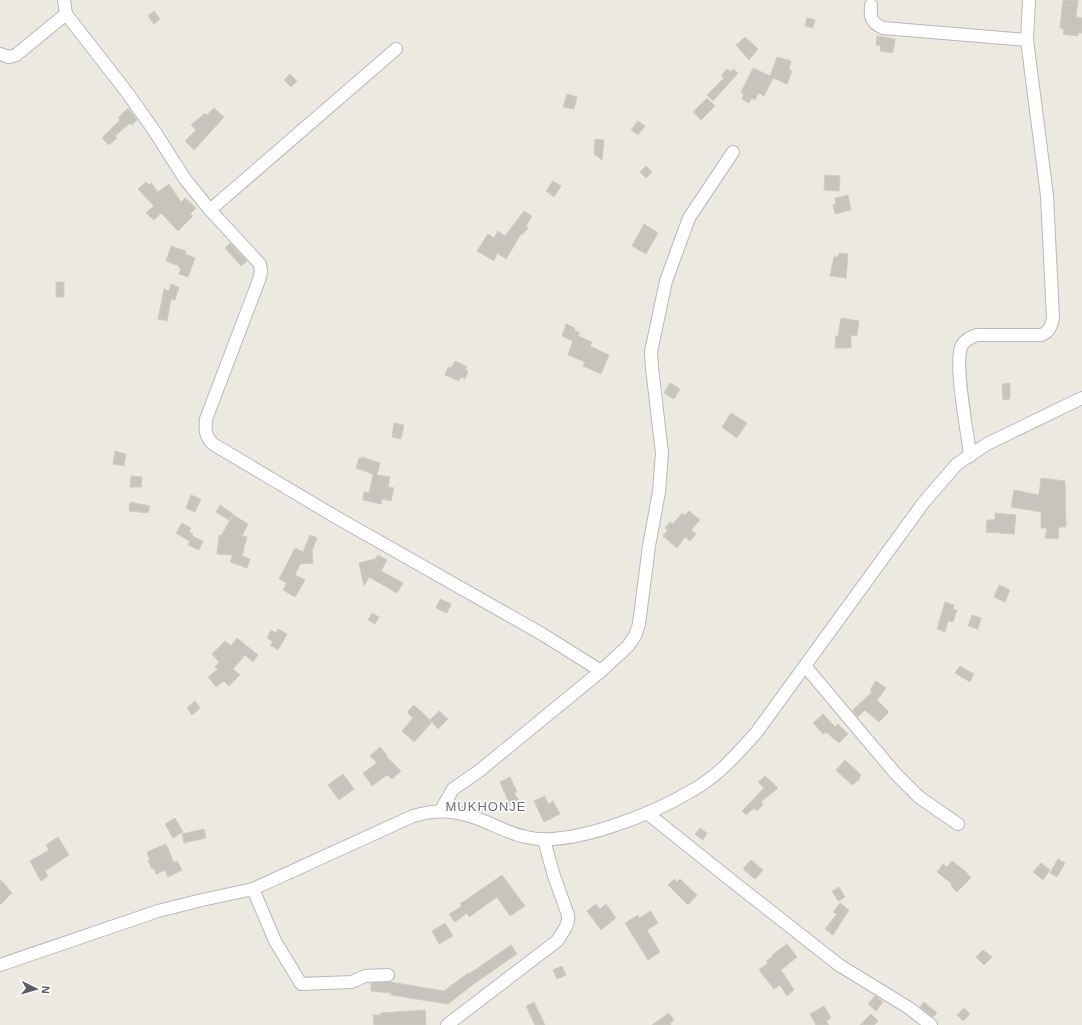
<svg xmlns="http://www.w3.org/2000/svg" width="1082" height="1025" font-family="Arial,sans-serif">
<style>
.building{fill:#c7c4be;stroke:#d0ccbf}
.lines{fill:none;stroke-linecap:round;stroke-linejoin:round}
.minor-casing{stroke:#b6b8bd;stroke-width:14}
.minor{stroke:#fff;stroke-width:12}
.labels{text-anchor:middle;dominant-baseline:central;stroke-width:3;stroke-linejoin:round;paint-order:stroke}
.quarter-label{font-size:13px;letter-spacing:1px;fill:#6a6e73;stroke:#fff}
</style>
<rect width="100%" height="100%" fill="#eceae0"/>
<g class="building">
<polygon points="1063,0 1078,0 1076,17 1082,18 1082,33 1078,33 1078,36 1063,34 1064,29 1060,28"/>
<polygon points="154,11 160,19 154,24 148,16"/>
<polygon points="807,18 815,20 813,28 805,26"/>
<polygon points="877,36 895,39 893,53 880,51 881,46 876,45"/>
<polygon points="745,37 758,49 749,60 736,45"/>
<polygon points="777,57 791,61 789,70 792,71 787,84 773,78 764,96 758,93 755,100 752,98 749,103 742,99 744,94 741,92 753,68 770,76"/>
<polygon points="727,69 731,72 733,69 738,73 713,101 707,95 724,78 721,76"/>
<polygon points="290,74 297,81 291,87 284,80"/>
<polygon points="567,94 577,97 574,109 563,107"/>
<polygon points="707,98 715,106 701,120 693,112"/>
<polygon points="128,108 137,120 132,125 130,123 115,136 117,138 109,145 102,138 120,120 118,118"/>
<polygon points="214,108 224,117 194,150 185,141 196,130 191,125 205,113 207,115"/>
<polygon points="638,121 645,126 638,135 631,130"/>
<polygon points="595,139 604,140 602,160 594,154"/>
<polygon points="646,166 652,172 646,178 640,172"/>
<polygon points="825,175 840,176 839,191 824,190"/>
<polygon points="553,181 561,186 554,197 546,191"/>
<polygon points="146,182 149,185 151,183 158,192 169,184 181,202 185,198 196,208 190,214 193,216 178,231 161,213 154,220 146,213 154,206 138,189"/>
<polygon points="848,195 851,210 835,214 833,205 836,204 835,198"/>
<polygon points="524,211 532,216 526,226 528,228 522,235 521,234 506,259 497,253 494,261 477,251 488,234 494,238 498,231 505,236"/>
<polygon points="644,224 658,233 646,254 632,246"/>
<polygon points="230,243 247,261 241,266 225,248"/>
<polygon points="171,246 186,251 185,254 195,258 188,277 179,274 181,269 179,268 179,266 166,261"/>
<polygon points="839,253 848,254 846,278 830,276 834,257 838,257"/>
<rect x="56" y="282" width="8" height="15"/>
<polygon points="171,284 179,287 175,300 171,299 167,321 158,319 164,289 169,291"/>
<polygon points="841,318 859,321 857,336 851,335 851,348 835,348 836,336 838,336"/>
<polygon points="566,324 575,328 574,330 580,333 578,336 592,342 590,346 609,355 601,374 583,366 585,362 568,355 573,341 562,336"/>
<polygon points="455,361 467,367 465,370 468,371 465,379 461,377 459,381 445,375 448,367 451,368"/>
<polygon points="670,383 680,389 674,399 664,393"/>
<polygon points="1010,383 1010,399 1003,400 1002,384"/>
<polygon points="731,413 747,423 737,438 722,427"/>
<polygon points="394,423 404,425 401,439 392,437"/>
<polygon points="115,451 126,454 124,466 113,464"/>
<polygon points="362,457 380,463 377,475 390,477 388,487 394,488 391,501 382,499 381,504 363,500 364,492 369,493 373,474 356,468 359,458 361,459"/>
<polygon points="131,476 142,477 141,487 130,487"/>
<polygon points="1041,478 1065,481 1066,527 1059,527 1058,539 1045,538 1047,528 1041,528 1041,512 1011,507 1014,490 1039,495"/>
<polygon points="191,495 201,499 195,512 186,508"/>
<polygon points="130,502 150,506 148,513 129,511"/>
<polygon points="220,505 233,514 229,520 216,512"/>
<polygon points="689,511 700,520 691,530 696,534 690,541 685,537 677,548 663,536 668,530 665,528 670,522 673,524 682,513 685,515"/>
<polygon points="995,513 1016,515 1014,534 986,532 987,520 995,520"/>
<polygon points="233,515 248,524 242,536 247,537 242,556 250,559 247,568 230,562 233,555 217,554 219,535 221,536"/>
<polygon points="182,523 191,528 189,532 193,534 189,541 176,533"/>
<polygon points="310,535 317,538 312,551 313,563 300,564 295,575 305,580 295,597 283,590 287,583 279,579 295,548 303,552"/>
<polygon points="192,536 203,541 199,550 188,545"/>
<polygon points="378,555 387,560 381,571 403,583 397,593 369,577 364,586 359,563 375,559"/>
<polygon points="999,585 1010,590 1005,602 994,597"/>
<polygon points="440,599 451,604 447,613 436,608"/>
<polygon points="945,602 954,605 953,609 957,610 953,622 948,621 945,632 937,629"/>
<polygon points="372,613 379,617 375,624 368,620"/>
<polygon points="972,615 981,618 978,629 968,626"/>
<polygon points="278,629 287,634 278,650 270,645 273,642 267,638 271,630 276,633"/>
<polygon points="237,638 258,655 253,662 245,655 233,669 240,675 229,686 224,681 216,687 208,677 218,669 215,667 219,662 212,654 225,641 231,646"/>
<polygon points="960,666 974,674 970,682 955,673"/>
<polygon points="876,681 886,688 877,700 889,712 879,722 865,710 858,717 852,711 872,692 870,690"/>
<polygon points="195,701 200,708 192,715 187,708"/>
<polygon points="414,705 432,722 414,742 402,731 413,718 407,712"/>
<polygon points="439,711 448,719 438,729 430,720"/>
<polygon points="823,714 835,727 838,724 848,734 839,743 826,732 823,734 813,723"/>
<polygon points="380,747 387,755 386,756 401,771 392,779 387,775 372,786 363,773 377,763 370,756"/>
<polygon points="845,760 861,775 859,778 860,779 852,785 836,770"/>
<polygon points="343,774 354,789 339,800 328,785"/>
<polygon points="765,776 778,788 761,802 763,804 757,811 754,808 746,815 742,811 764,788 758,782"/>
<polygon points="510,777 517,792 514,793 519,800 510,805 500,782"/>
<polygon points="545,796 548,804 553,801 560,814 544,822 534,801"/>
<polygon points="175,818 183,832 173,838 165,824"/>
<polygon points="700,828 707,833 703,840 695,834"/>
<polygon points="204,829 206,838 184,843 182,834"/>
<polygon points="58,837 69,855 45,871 48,876 41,881 30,861 49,850 46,845"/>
<polygon points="166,844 174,863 177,861 182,870 168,877 165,870 156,874 154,868 152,869 148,861 150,860 147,852"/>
<polygon points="1058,859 1065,863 1057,877 1050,873"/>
<polygon points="751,860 763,870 755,879 743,869"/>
<polygon points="952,861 966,872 971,878 957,892 951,886 952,884 937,872 943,864 947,867"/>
<polygon points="1041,863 1050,870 1043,880 1033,872"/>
<polygon points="502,875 525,906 510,916 497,897 469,917 467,913 455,922 449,914 462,906 460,904"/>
<polygon points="0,879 12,893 0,905"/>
<polygon points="674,879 677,882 680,879 697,895 688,905 668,885"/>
<polygon points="839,887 845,897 838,901 832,891"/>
<polygon points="840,903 849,910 833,935 825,929 837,914 833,912"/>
<polygon points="596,904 600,909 606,904 616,918 601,930 587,911"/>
<polygon points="651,911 658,923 647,930 660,952 648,960 625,923 638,915 639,918"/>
<polygon points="445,923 453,936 439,944 432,931"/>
<polygon points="787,944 797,957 781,970 794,990 787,996 780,985 774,989 759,970 768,963 766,961 773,956 772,955"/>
<polygon points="511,945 517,954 475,983 448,1004 391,995 391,993 371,991 371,983 390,982 444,991 468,973 469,974"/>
<polygon points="983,950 992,957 984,965 976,957"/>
<polygon points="562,966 566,975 557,979 553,970"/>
<polygon points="875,996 883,1002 876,1011 868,1004"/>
<polygon points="534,1002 545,1025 535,1025 526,1006"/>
<polygon points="924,1002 937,1013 933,1017 920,1007"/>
<polygon points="824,1006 831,1018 826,1021 829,1025 816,1025 810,1014"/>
<polygon points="964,1008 970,1014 963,1021 957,1015"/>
<polygon points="425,1010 426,1025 374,1025 373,1015 381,1015 381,1013"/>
<polygon points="669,1013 674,1020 670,1023 671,1025 652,1025"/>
<polygon points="871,1014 878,1021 874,1025 860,1025"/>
</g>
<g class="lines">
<g class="minor-casing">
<g id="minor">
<path d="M871 5C870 17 871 23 883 28L1027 40"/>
<path d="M66 14 126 91 153 129 185 179 210 210 260 264 261 272 259 280 206 419C205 430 205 436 213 444L334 516 542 634 601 671"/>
<polyline points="0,54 9,57 16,55 66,14 64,0"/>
<polyline points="210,210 396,49"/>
<path d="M970 456C968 434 953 361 962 345 966 339 971 337 977 335H1041C1049 332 1051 327 1053 318L1047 196 1027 40 1029 0"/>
<polyline points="805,666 895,773 919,797 958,824"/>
<polyline points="441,810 453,789 479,771 601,671 628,646 635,636 639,624 649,546 659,492 662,453 652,368 651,352 666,281 689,218 733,152"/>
<polyline points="647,813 727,877 839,965 909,1008 931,1025"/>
<polyline points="253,889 275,941 301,984 352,982 365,976 388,975"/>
<path d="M0 965 158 911 202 900 253 889 413 816C439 808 459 811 484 821 498 827 511 834 526 837 570 848 655 813 693 790 718 776 737 754 756 733L924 502 957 464 987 444 1082 398"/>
<path d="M447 1025 557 941C562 933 570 924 568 915L554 876 544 840"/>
</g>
</g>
<use href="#minor" class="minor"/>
</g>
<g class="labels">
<g class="quarter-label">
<text x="486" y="806">MUKHONJE</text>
</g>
</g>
<g transform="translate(36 989) rotate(95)" stroke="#ffffff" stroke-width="3" paint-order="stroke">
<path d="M0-3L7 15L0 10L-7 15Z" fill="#595c61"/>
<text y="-6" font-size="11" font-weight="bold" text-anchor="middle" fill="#595c61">N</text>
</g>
</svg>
